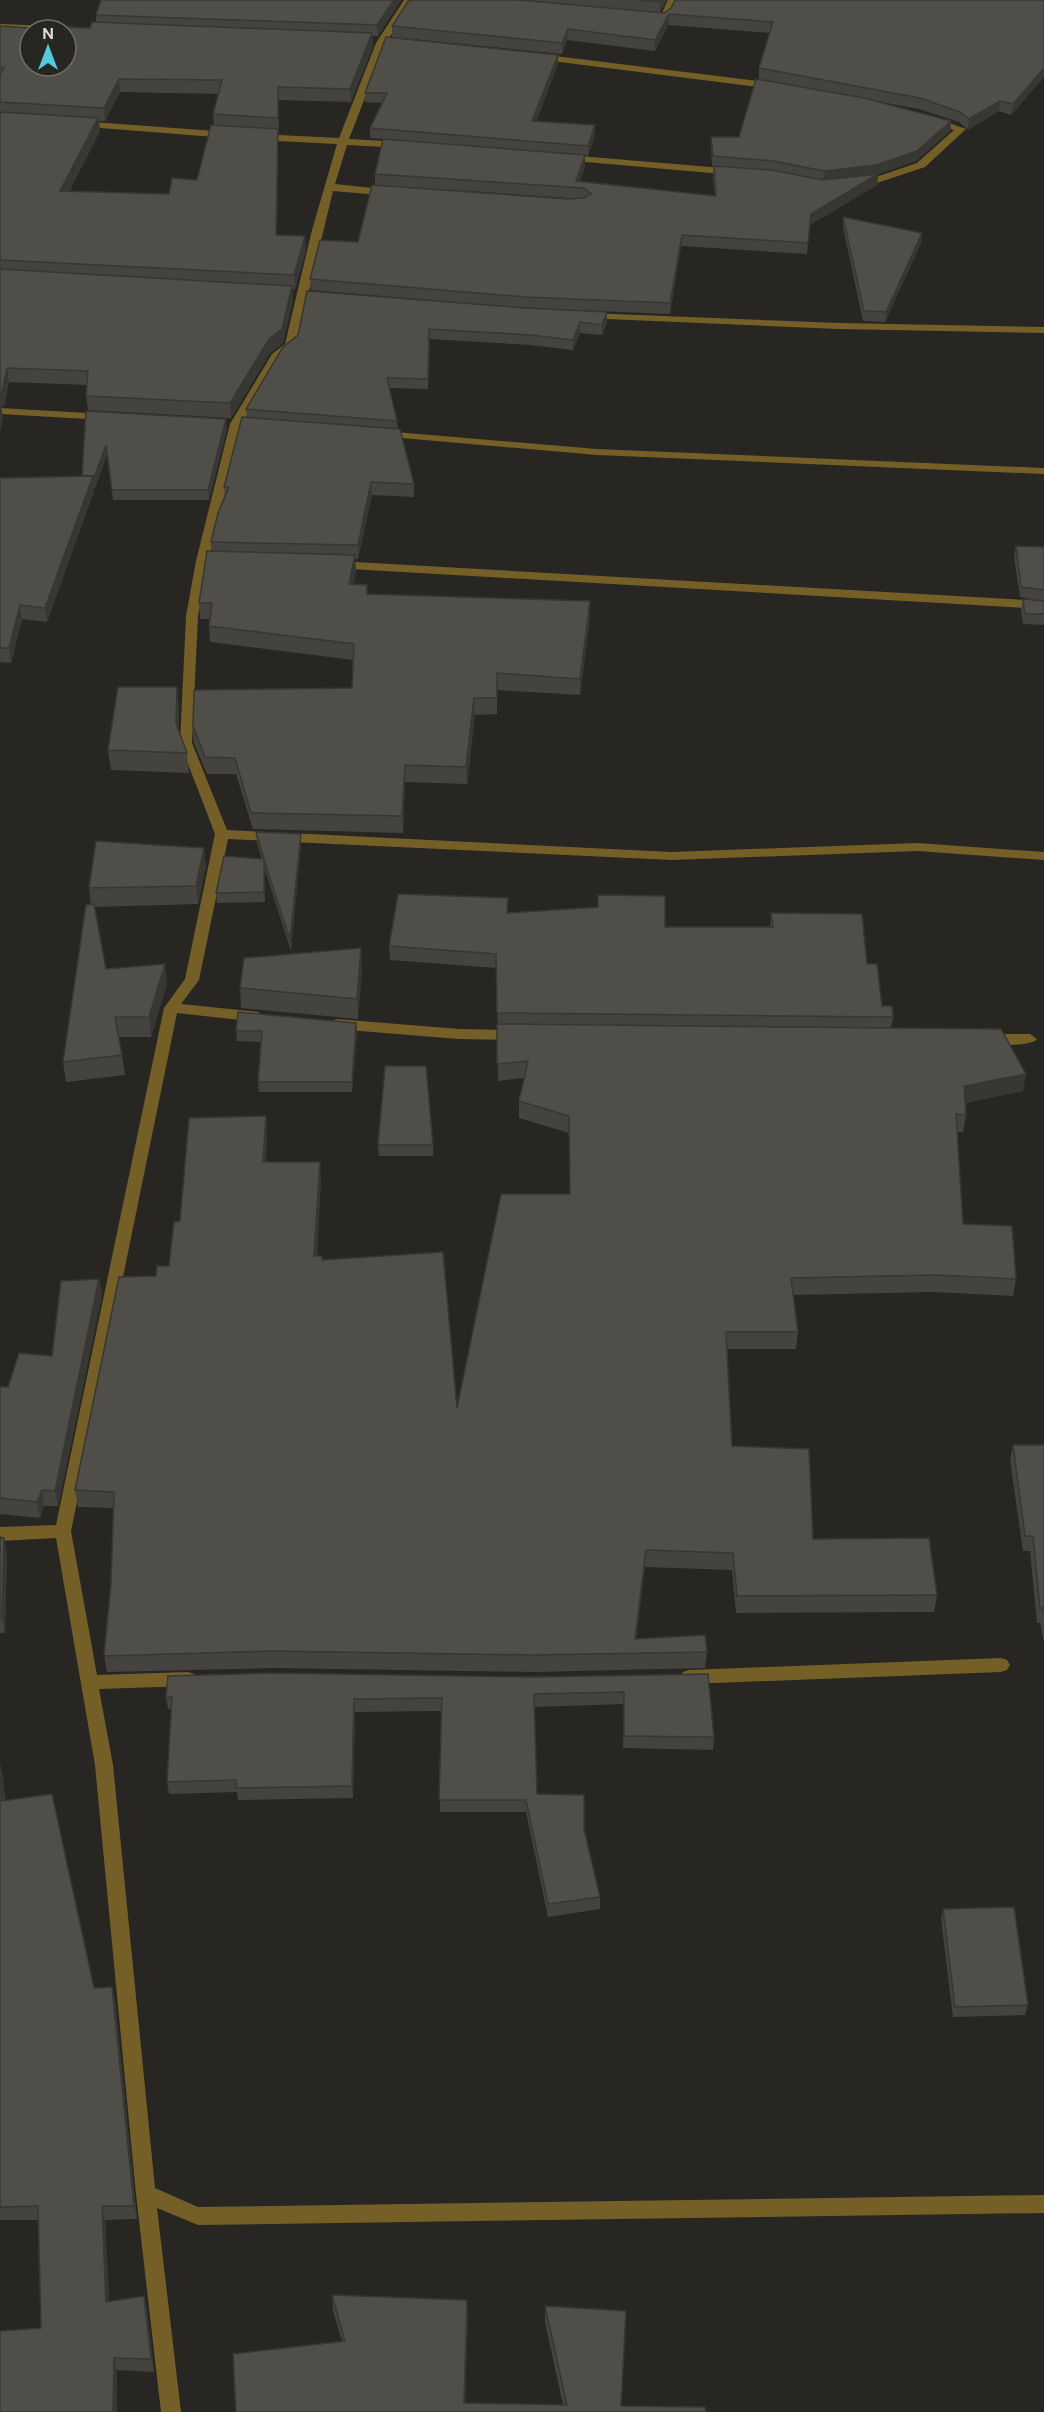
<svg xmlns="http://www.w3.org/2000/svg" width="1044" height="2412" font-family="'DM Sans',sans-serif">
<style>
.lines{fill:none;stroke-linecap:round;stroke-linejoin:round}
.minor{fill:#746027;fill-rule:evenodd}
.wall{fill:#44433f;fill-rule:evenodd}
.shaded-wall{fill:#373733}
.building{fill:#4f4e49;stroke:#373733;stroke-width:1.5;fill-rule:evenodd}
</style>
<rect width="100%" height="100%" fill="#272622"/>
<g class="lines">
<g class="minor">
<polygon points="404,0 414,0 386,43 349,139 402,142 407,145 402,148 347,145 335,184 391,190 396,193 391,196 333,191 296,345 282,356 242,424 208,561 198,616 192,743 227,830 672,852 917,843 1044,852 1044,860 917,851 672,860 228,839 199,980 181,1004 258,1012 265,1017 258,1022 177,1013 71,1531 97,1675 188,1672 194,1674 197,1679 194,1684 188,1686 99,1689 113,1765 155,2188 198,2207 1044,2195 1044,2213 198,2225 157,2208 181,2412 161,2412 136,2194 95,1765 56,1538 0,1541 0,1527 56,1525 164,1008 185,979 215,834 180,743 186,616 196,561 230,424 272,354 285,344 312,230 337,144 258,140 253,137 258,134 339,138 376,43"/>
<polygon points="668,0 678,0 667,20 649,18 649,14 661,15"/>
<polygon points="0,24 78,27 83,30 78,33 66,32 66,30 0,30"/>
<polygon points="539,54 774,83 779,86 774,89 536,59 534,57"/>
<polygon points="928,118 936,118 966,129 925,167 877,183 854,184 854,180 876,177 917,163 954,130 928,122"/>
<polygon points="79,121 228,132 233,135 228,138 75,126 74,124"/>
<polygon points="567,155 734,169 739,172 734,175 563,160 562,158"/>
<polygon points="588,313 839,323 1044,327 1044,333 839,329 584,318 584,314"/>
<polygon points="0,408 105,414 111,417 105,420 0,414"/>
<polygon points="383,431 597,449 1044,468 1044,474 597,455 379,436 377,434"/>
<polygon points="337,561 1044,601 1044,609 333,568 333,562"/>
<polygon points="336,1019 459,1029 515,1030 522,1035 515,1040 459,1039 336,1029 329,1024"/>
<path d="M986 1034H1030L1037 1039C1031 1047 985 1047 979 1039Z"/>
<polygon points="1001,1658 1007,1660 1010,1665 1007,1670 1001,1672 689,1684 683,1682 680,1677 683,1672 689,1670"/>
</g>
</g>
<g class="wall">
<path d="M401 0 378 36H372L373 46 351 102 279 100V132H278L277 235 306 250 295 289H292L293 300 283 343 270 353 231 418 88 410 86 396 87 385 9 382 4 406 1 407 3 416 0 431V26L60 30 90 28 96 22V15ZM120 92 219 94 213 114 214 125 197 180 169 194 69 192 100 131 99 121H105Z"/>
<path d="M409 0H667L660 12 664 13 1044 0V77L1011 115 999 111 968 130 959 122 919 109 870 100 951 121 950 131 916 161 878 174 877 185 810 225 807 254 681 246 670 314 525 308 311 290 310 279 358 242 375 185V174L407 141 370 138V128L382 103 365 102V93L558 64 536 122 595 125V135L588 156 585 155V166L580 181 715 196 713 176 714 166H712L711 147V137H739L833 93 759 79V68L770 33 668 25 655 51 567 40 562 54 392 37V26ZM429 188 582 199H568Z"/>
<polygon points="843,217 922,233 921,243 885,322 863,321 843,227"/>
<polygon points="307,291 607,322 602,335 580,333 573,350 530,345 430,339 428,389 389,388 397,421 398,429 414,484 414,497 372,495 358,559 355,559 356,571 353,584 368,594 590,601 590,617 580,695 497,690 497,714 475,715 467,784 405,782 403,833 253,829 236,774 207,774 194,743 193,726 352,688 353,660 210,642 209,626 210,619 200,619 199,603 211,551 211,542 225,495 224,487 247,417 246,409 298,335"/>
<polygon points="86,411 227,429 209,500 113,500 107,455 95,488 94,488 94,491 47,622 22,619 11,663 0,662 0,478 82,477"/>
<polygon points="1016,546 1044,547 1044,601 1020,597 1014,557"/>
<polygon points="1023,599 1044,601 1044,625 1023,624 1021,610"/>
<polygon points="179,706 178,730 187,753 189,773 111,770 108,750"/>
<polygon points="256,832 301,845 291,951 265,870 265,902 217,903 216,893 262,859 257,843"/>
<polygon points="206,866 198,904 94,907 106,969 167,984 151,1037 119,1037 125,1075 66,1082 63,1062 91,905 89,888"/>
<polygon points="508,913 665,927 770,927 771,913 867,964 882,1006 893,1017 891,1028 1023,1091 965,1103 966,1115 963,1132 957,1132 963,1224 1016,1279 1013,1296 933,1292 793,1295 798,1332 796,1349 727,1349 732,1446 813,1539 937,1595 934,1612 736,1613 732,1570 645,1567 636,1639 707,1652 705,1668 534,1672 272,1668 107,1672 104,1656 111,1583 114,1508 78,1507 75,1490 156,1276 169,1266 180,1221 266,1116 267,1134 266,1162 321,1179 317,1256 323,1260 457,1408 570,1194 569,1133 519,1118 519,1101 524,1078 498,1081 497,968 390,960 389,946"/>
<polygon points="362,968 358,1019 241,1008 240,988"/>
<polygon points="356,1023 357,1033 352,1092 259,1092 258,1082 261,1042 237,1041 236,1031"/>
<polygon points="378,1145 433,1145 433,1156 379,1156"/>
<polygon points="99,1279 102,1295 58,1506 44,1506 40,1518 0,1514 0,1387 8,1387 52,1356"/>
<polygon points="1013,1445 1044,1445 1044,1643 1040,1623 1037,1623 1030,1551 1023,1551 1010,1460"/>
<polygon points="0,1537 7,1553 5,1633 0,1633"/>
<polygon points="708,1674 714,1737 713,1750 623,1748 624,1704 534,1707 537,1794 584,1829 600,1897 600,1909 548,1917 526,1812 440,1812 441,1711 355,1712 353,1798 238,1800 237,1792 169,1794 167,1782 172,1709 168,1709 166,1697 534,1677"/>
<polygon points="0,1764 3,1778 5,1800 94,1988 115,2001 137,2219 105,2220 109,2301 147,2309 154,2372 117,2370 41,2328 38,2220 0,2220"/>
<polygon points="943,1909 1028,2005 1025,2015 953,2017 941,1919"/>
<polygon points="332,2295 468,2316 465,2403 563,2405 545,2322 545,2306 621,2406 236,2412 342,2341 333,2311"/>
</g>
<g class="shaded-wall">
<polygon points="394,0 401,0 378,36 377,25"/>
<polygon points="661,0 667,0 660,13 660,2"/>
<polygon points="669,14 668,25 655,51 655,40"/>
<polygon points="568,29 567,40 562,54 562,43"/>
<polygon points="372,33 373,46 351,102 350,89"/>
<polygon points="558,55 558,64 532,131 532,121"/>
<polygon points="1044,68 1044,77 1011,115 1013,104"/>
<polygon points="119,79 120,92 105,121 104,108"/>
<polygon points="278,87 279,100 279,132 278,118"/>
<polygon points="1000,101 999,111 968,130 969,119"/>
<polygon points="98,118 100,131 62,205 60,191"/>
<polygon points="951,121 950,131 916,161 876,175 823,181 824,171"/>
<polygon points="595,125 595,135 588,156 588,146"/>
<polygon points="278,129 278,143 277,249 276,235"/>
<polygon points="585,155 585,166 578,188 576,181"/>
<polygon points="878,174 877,185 810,225 807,254 811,214"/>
<polygon points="922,233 921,243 885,322 886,312"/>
<polygon points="682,235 681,246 670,314 670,303"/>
<polygon points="305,236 306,250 295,289 294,275"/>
<polygon points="292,286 293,300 283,343 270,353 231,418 230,403 269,339"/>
<polygon points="607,312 607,322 602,335 602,325"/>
<polygon points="580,322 580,333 573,350 573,340"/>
<polygon points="7,368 9,382 4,406 1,407 3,416 0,431 0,392"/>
<polygon points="226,419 227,429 209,500 208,490"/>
<polygon points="106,445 107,455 95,488 94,478"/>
<polygon points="93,476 94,491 47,622 45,608"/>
<polygon points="371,482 372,495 358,559 358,545"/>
<polygon points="355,555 356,571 350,600 349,584"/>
<polygon points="590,601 590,617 580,695 580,679"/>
<polygon points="20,605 22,619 11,663 9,648"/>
<polygon points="177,687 179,706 178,743 176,723"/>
<polygon points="474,698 475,715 467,784 466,767"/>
<polygon points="405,765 405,782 403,833 402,816"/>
<polygon points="301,834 301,845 291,951 290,940"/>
<polygon points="204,848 206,866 198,904 196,886"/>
<polygon points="264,860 265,870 265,902 264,892"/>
<polygon points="361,948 362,968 358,1019 357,999"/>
<polygon points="165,964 167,984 151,1037 149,1017"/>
<polygon points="356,1023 357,1033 352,1092 352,1082"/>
<polygon points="1026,1074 1023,1091 961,1103 964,1086"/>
<polygon points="266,1116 267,1134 265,1179 263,1162"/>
<polygon points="320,1162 321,1179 316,1273 314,1256"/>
<polygon points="99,1279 102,1295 58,1506 55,1491"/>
<polygon points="42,1490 44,1506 40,1518 37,1502"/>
<polygon points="4,1538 7,1553 5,1633 2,1618"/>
<polygon points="646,1550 645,1567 634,1655 635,1639"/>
<polygon points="354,1699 355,1712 353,1798 352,1786"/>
<polygon points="0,1764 3,1778 6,1816 2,1801"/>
<polygon points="112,1987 115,2001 137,2219 134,2206"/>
<polygon points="102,2206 105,2220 110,2315 106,2302"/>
<polygon points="144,2296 147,2309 154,2372 151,2359"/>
<polygon points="467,2300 468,2316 464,2412 464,2403"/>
<polygon points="114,2358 117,2370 117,2412 113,2412"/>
</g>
<g class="building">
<polygon points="101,0 394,0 377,25 96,15"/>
<polygon points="409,0 519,0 664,13 671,8 675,0 1044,0 1044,68 1013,104 1000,101 969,119 960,112 920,98 759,68 773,22 669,14 655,40 568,29 562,43 392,26"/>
<polygon points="637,0 661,0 660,2"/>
<path d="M92 22 372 33 350 89 278 87V118L213 114 222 80 119 79 104 108 0 102V74L4 68 0 67V26L60 30V27L90 28ZM30 30H66V66H30Z"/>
<polygon points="386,37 558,55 532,121 595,125 588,146 370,128 387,93 365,93"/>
<polygon points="756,79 864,98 951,121 917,151 876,165 824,171 773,161 713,156 711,137 739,137"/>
<polygon points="0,112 98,118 60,191 169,194 172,178 197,180 211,125 278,129 276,235 305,236 294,275 0,260"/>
<polygon points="383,139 585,155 576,181 716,196 714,166 772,170 823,180 878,174 811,214 808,243 682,235 670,303 525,297 310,279 320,240 358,242 372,185 568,199 584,198 591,194 584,188 375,174"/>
<polygon points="843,217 922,233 886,312 864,311"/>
<polygon points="0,269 292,286 282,329 269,339 230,403 86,396 88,371 7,368 2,392 0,392"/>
<polygon points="307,291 525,308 607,312 602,325 580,322 573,340 530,335 429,329 428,379 387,378 397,421 246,409 283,347 298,335"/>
<polygon points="86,411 226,419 208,490 112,490 106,445 94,478 92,477 93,476 82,475"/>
<polygon points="242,417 400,429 414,484 371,482 358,545 211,542 218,513 229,487 224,487"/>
<polygon points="93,476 45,608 20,605 9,648 0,648 0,478"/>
<polygon points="1016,546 1044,547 1044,590 1021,587"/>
<polygon points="207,551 355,555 349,584 367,585 367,594 590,601 580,679 497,673 497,698 474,698 466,767 405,765 402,816 251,813 235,758 205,757 193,726 194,690 352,688 354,644 209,626 212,603 199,603"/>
<polygon points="1023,599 1044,601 1044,614 1025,614"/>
<polygon points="118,687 177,687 176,723 187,753 108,750"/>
<polygon points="256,832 301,834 290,940 264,860 264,892 216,893 224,856 264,859"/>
<polygon points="96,841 204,848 196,886 89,888"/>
<polygon points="398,894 508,898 507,913 598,907 598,895 665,896 665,927 773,927 771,913 862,914 867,964 877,964 882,1006 892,1006 893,1017 497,1013 496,954 389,946"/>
<polygon points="94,904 106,969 165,964 149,1017 115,1017 122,1055 63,1062 86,905"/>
<polygon points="361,948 357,999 240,988 244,958"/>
<polygon points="238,1012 356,1023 352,1082 258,1082 262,1031 236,1031"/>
<polygon points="497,1024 1001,1029 1026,1074 964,1086 966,1115 956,1114 963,1224 1012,1226 1016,1279 936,1275 791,1278 798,1332 726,1332 732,1446 809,1449 813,1539 929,1538 937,1595 737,1596 733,1553 646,1550 635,1639 705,1635 707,1652 534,1655 270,1651 104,1656 111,1583 114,1492 75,1490 119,1277 156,1276 157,1266 169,1266 174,1222 180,1221 189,1118 266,1116 263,1162 320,1162 314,1256 322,1256 322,1260 443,1252 457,1408 501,1194 570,1194 569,1116 519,1101 528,1061 497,1064"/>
<polygon points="385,1066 426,1066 433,1145 378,1145"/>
<polygon points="99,1279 55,1491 42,1490 37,1502 0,1498 0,1387 8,1387 19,1353 52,1356 61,1281"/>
<polygon points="1013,1445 1044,1445 1044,1615 1043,1608 1040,1608 1033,1536 1025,1536"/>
<polygon points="0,1537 4,1538 2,1618 0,1618"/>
<polygon points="271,1673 534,1677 708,1674 714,1737 624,1736 624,1692 534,1694 537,1794 584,1795 584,1829 600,1897 548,1904 526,1800 439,1800 442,1698 354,1699 352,1786 236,1788 236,1780 167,1782 172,1697 166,1697 168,1676"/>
<polygon points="0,1768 2,1801 52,1794 94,1988 112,1987 134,2206 102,2206 106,2302 144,2296 151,2359 114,2358 113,2412 0,2412 0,2331 41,2328 38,2206 0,2207"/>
<polygon points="1014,1907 1028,2005 955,2007 943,1909"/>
<polygon points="332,2295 467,2300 464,2403 567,2405 545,2306 626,2311 621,2406 705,2407 706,2412 236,2412 233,2354 345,2341"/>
</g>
<g transform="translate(48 48)"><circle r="28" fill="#272622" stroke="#6f6f6b" stroke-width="1.5"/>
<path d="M0-4.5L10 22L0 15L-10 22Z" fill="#52cbd8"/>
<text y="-9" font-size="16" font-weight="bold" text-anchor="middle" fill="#dcdcd9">N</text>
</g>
</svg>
